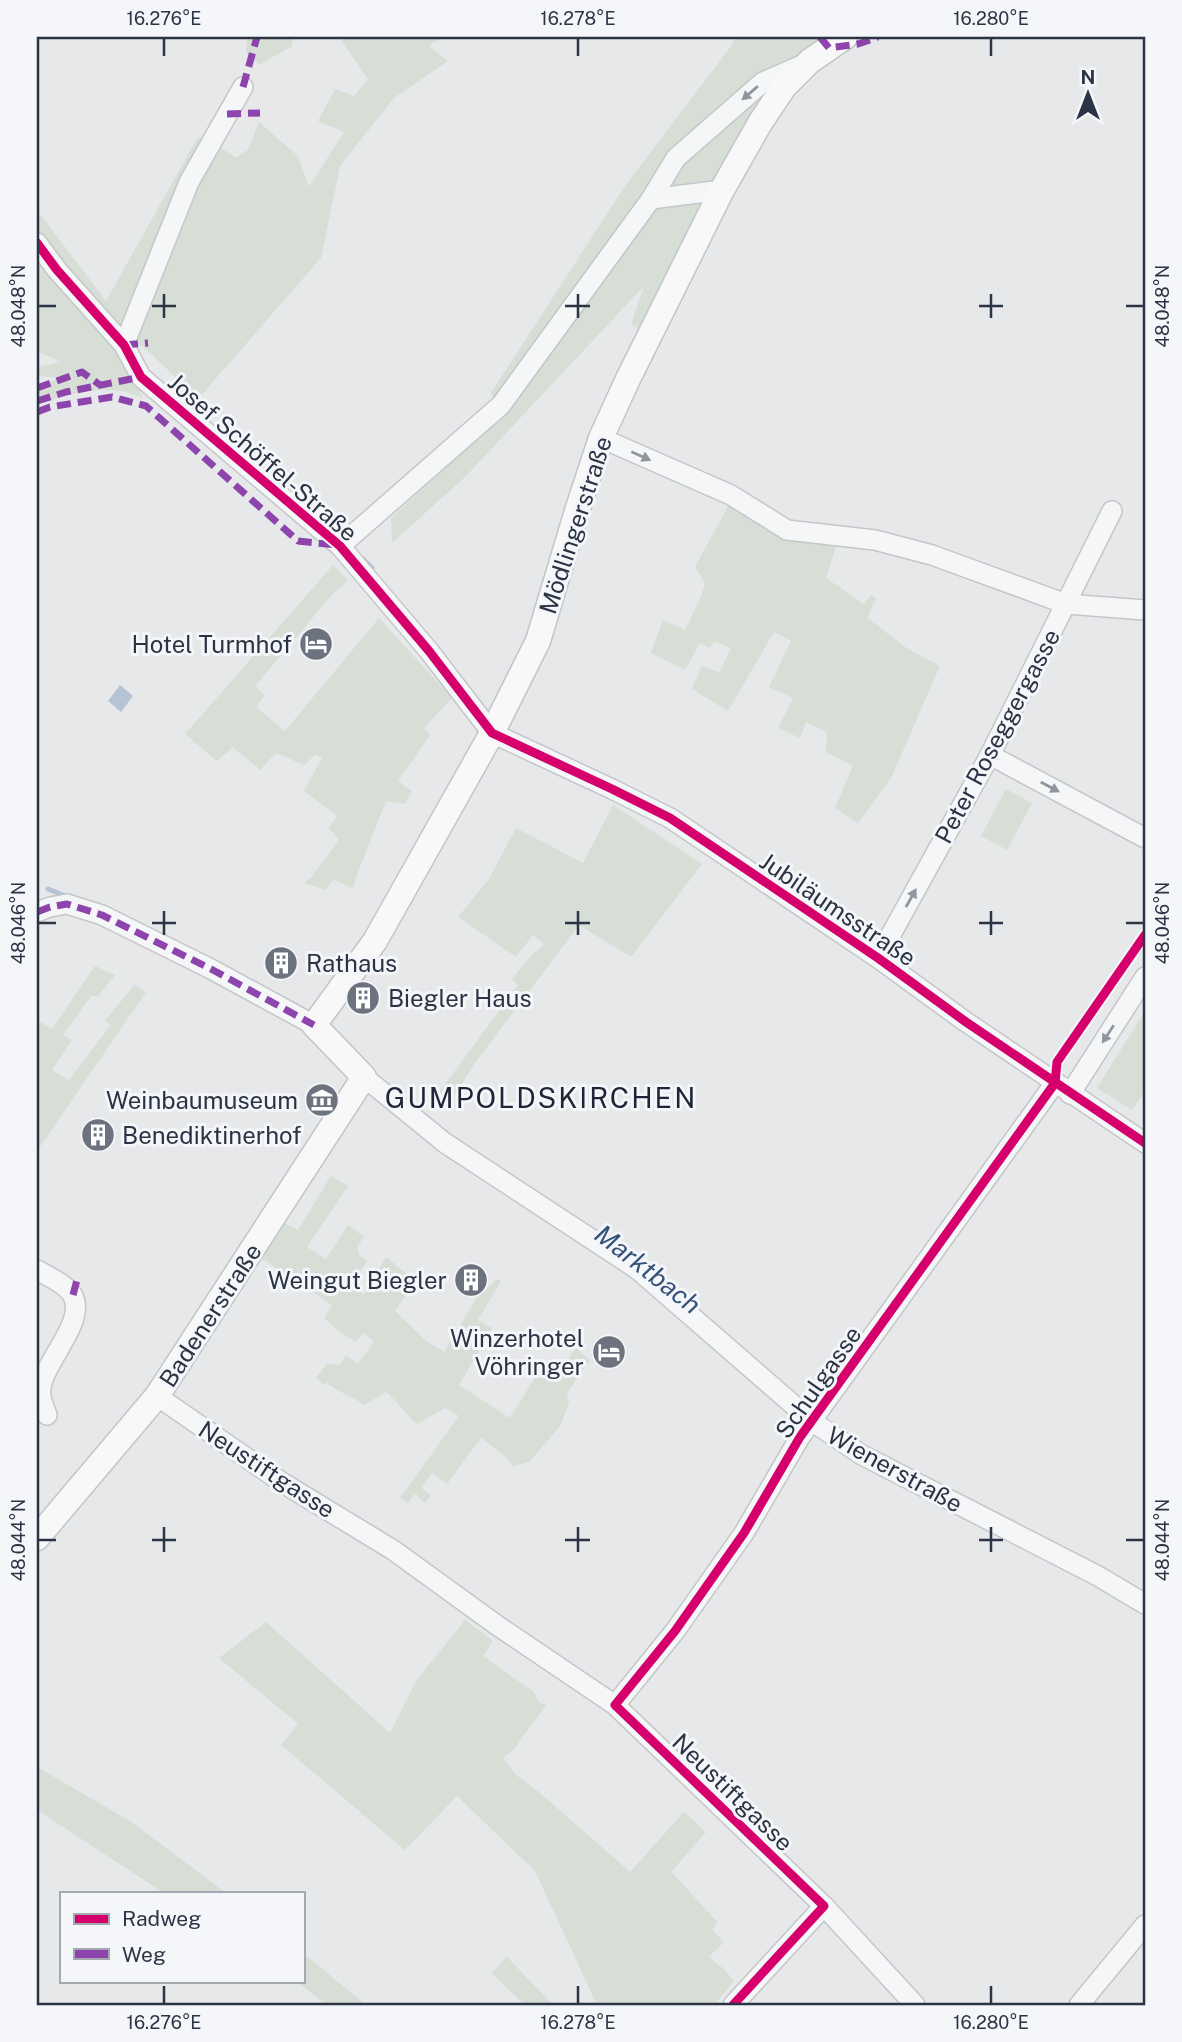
<svg xmlns="http://www.w3.org/2000/svg" width="1182" height="2042" font-family="'Public Sans',sans-serif">
<style>
.green{fill:#d6ded6}
.water{fill:#b4c4d5}
.lines{fill:none;stroke-linecap:round;stroke-linejoin:round}
.stream{stroke:#b4c4d5;stroke-width:5}
.minor-casing{stroke:#c4c6c8;stroke-width:22}
.major-casing{stroke:#c2c5c8;stroke-width:27}
.minor{stroke:#f5f6f7;stroke-width:19}
.major{stroke:#f8f8f8;stroke-width:24}
.quiet{stroke:#8e44ad;stroke-width:7;stroke-dasharray:14 7;stroke-linecap:butt}
.cycleway-casing{stroke:#f4f6f9;stroke-width:13}
.cycleway{stroke:#d6006c;stroke-width:9}
.oneway{fill:#90959e}
.ticks{fill:none;stroke:#2b3445;stroke-width:2.5}
.labels{text-anchor:middle;dominant-baseline:central;stroke-width:6;stroke-linejoin:round;paint-order:stroke}
.street-label{font-size:24px;fill:#2b3445;stroke:#f4f6f9}
.poi-label{font-size:24px;fill:#2b3445;stroke:#f4f6f9;text-anchor:end}
.water-label{font-size:26px;font-style:italic;fill:#34527a;stroke:#f4f6f9}
.quarter-label{font-size:28px;letter-spacing:2px;fill:#1d2536;stroke:#f4f6f9}
.neatline{fill:none;stroke:#2b3445;stroke-width:2.5}
.ticks-label{font-size:18px;text-anchor:middle;fill:#2b3445}
</style>
<rect width="100%" height="100%" fill="#e6e8ea"/>
<g class="green">
<polygon points="247,37 292,37 292,46 259,65 246,52"/>
<path d="M339 37H441L429 46 448 61 394 98 340 166 321 258 198 399 144 347 110 339 144 399C110 381 71 393 37 405V387L60 378 37 376V367L61 362 37 351V210L106 301 198 137 215 144 236 158 248 150 259 122 298 156 309 187 344 132 318 121 335 89 354 96 368 79Z"/>
<polygon points="736,37 828,37 642,331 631,324 644,286 465,477 392,543 391,518 503,415 491,393 625,186 732,45"/>
<polygon points="728,506 773,534 836,547 826,578 864,604 871,595 876,599 867,618 908,649 940,666 891,778 858,823 835,808 853,766 826,752 827,732 806,722 800,738 778,728 793,698 769,687 791,641 774,632 728,711 692,689 702,665 719,673 731,648 714,641 710,648 700,643 685,670 651,653 663,620 685,630 701,597 705,583 695,567"/>
<polygon points="333,565 348,580 331,596 255,686 265,695 256,707 285,731 379,618 452,698 424,728 430,735 398,781 412,791 405,804 386,801 358,872 353,889 333,879 326,890 305,883 313,875 339,840 329,828 337,816 304,791 322,758 315,755 304,765 276,753 260,770 233,747 217,761 185,734"/>
<polygon points="1006,789 1032,803 1007,850 981,836"/>
<polygon points="613,805 702,864 631,957 579,925 475,1063 447,1107 435,1098 518,985 512,979 528,959 544,944 533,935 516,957 458,917 489,879 516,828 583,863"/>
<polygon points="95,966 115,975 98,996 91,996 63,1035 72,1040 52,1070 69,1080 111,1025 105,1021 134,985 146,992 37,1151 37,1020 52,1029"/>
<polygon points="1145,1011 1145,1091 1132,1110 1097,1088"/>
<path d="M331 1176 348 1186 307 1247 326 1259 348 1225 364 1237 357 1247 360 1256 367 1261 351 1286 364 1294 386 1257 416 1281 395 1311 426 1341 444 1352 476 1299 497 1279 501 1281 478 1320 492 1328 459 1385 510 1418 541 1368 556 1377 576 1348 590 1360 567 1393 569 1402 561 1425 529 1462 513 1466 506 1457 481 1438 447 1484 432 1473 421 1488 431 1495 425 1503 415 1494 408 1503 400 1498 459 1416 445 1408 417 1424C405 1414 398 1402 386 1392L364 1405C351 1395 339 1393 327 1383L324 1385 316 1378 327 1364 339 1365 346 1355 358 1364 374 1341 363 1333 356 1342 338 1331 324 1318 332 1305 258 1256 280 1221 298 1230Z"/>
<path d="M465 1620 493 1641 483 1656 534 1692 539 1702 546 1705 514 1749 503 1758 516 1775 539 1792 630 1872 684 1812 706 1832 671 1872C688 1888 701 1906 718 1922L712 1930 724 1942 709 1957 725 1970 734 1981 714 2005H597L535 1871 457 1796 405 1850 281 1745 298 1724 219 1658 266 1622 390 1733 416 1681Z"/>
<polygon points="37,1767 130,1821 226,1893 164,1893 37,1810"/>
<polygon points="303,1953 366,2005 327,2005 296,1981 303,1981"/>
<polygon points="507,1957 553,2005 525,2005 491,1973"/>
</g>
<polygon class="water" points="120,685 133,696 121,712 108,701"/>
<g class="lines">
<g class="stream">
<polyline points="363,559 372,568"/>
<polyline points="48,889 68,897"/>
</g>
<g class="minor-casing">
<g id="minor">
<polyline points="651,199 722,190"/>
<polyline points="37,243 57,270 124,345 141,377 340,546 429,651 492,733 612,789 670,818 878,958 966,1022 1145,1143"/>
<polyline points="124,345 189,182 243,87"/>
<polyline points="601,438 731,495 787,530 875,540 932,555 1066,604 1145,610"/>
<polyline points="340,546 501,405 651,199 676,158 763,82 802,65"/>
<polyline points="990,755 1145,838"/>
<polyline points="37,912 50,907 67,904 102,915 211,969 314,1025"/>
<polyline points="878,958 990,755 1112,511"/>
<polyline points="364,1077 445,1143 637,1269 813,1422 862,1455 1098,1576 1145,1604"/>
<polyline points="1070,1094 1145,977"/>
<path d="M37 1270C47 1276 67 1284 73 1296 86 1323 44 1361 41 1388 39 1397 44 1406 47 1415"/>
<polyline points="157,1396 283,1483 393,1550 498,1626 615,1705 824,1906 915,2005"/>
<polyline points="615,1705 675,1631 744,1533 800,1437 1055,1083"/>
<polyline points="733,2005 824,1906"/>
<polyline points="1079,2005 1145,1925"/>
</g>
</g>
<g class="major-casing">
<polyline id="major" points="37,1538 157,1396 364,1077 314,1025 375,941 492,733 538,641 577,511 601,438 628,379 722,190 760,123 784,87 810,61 845,37"/>
</g>
<use href="#minor" class="minor"/>
<use href="#major" class="major"/>
<g class="quiet">
<polyline points="820,37 829,48 858,44 878,37"/>
<polyline points="243,87 257,37"/>
<polyline points="227,114 260,113"/>
<polyline points="124,345 148,343"/>
<polyline points="37,388 82,372 100,385"/>
<polyline points="37,401 66,392 141,377"/>
<polyline points="37,412 50,407 112,397 146,406 298,541 336,545"/>
<polyline points="37,912 50,907 67,904 102,915 211,969 314,1025"/>
<polyline points="73,1295 78,1276"/>
</g>
<g class="cycleway-casing">
<g id="cycleway">
<polyline points="37,243 57,270 124,345 141,377 340,546 429,651 492,733 612,789 670,818 878,958 966,1022 1145,1143"/>
<polyline points="733,2005 824,1906 615,1705 675,1631 744,1533 800,1437 1055,1083 1057,1062 1145,935"/>
</g>
</g>
<use href="#cycleway" class="cycleway"/>
</g>
<defs><path id="oneway-solid" d="M-6-.8H1V-3.2L6.5 0L1 3.2V.8H-6Z" transform="scale(1.75)"/></defs>
<g class="oneway">
<use href="#oneway-solid" transform="translate(750 93) rotate(139)"/>
<use href="#oneway-solid" transform="translate(641 456) rotate(24)"/>
<use href="#oneway-solid" transform="translate(1050 787) rotate(28)"/>
<use href="#oneway-solid" transform="translate(911 898) rotate(-61)"/>
<use href="#oneway-solid" transform="translate(1108 1034) rotate(123)"/>
</g>
<path class="ticks" d="M164 38V56M578 38V56M991 38V56M164 294V318M578 294V318M991 294V318M38 306H56M152 306H176M565 306H590M979 306H1003M1126 306H1144M164 911V935M578 911V935M991 911V935M38 923H56M152 923H176M565 923H590M979 923H1003M1126 923H1144M164 1527V1552M578 1527V1552M991 1527V1552M38 1540H56M152 1540H176M565 1540H590M979 1540H1003M1126 1540H1144M164 1986V2004M578 1986V2004M991 1986V2004"/>
<defs>
<g id="hotel-disc" transform="scale(1.75)"><circle r="9.5" fill="#6c737f" stroke="#f4f6f9"/><path d="M-6-4.5h1.5V1H6V5H4.5V3h-9V5H-6ZM-4 0a1.8 1.8 0 1 1 3.6 0ZM.5 0V-2.5h3Q6-2.5 6 0Z" fill="#fff"/></g>
<g id="building-disc" transform="scale(1.75)"><circle r="9.5" fill="#6c737f" stroke="#f4f6f9"/><path d="M-4-6H4V6H1V3H-1V6H-4ZM-2.5-4.3h1.7v1.8h-1.7ZM.8-4.3h1.7v1.8H.8ZM-2.5-1h1.7V.8h-1.7ZM.8-1h1.7V.8H.8Z" fill="#fff"/></g>
<g id="museum-disc" transform="scale(1.75)"><circle r="9.5" fill="#6c737f" stroke="#f4f6f9"/><path d="M0-6L6-3V-2H-6V-3ZM-5-1h2V3h-2ZM-1-1h2V3h-2ZM3-1h2V3H3ZM-6 4H6V6H-6Z" fill="#fff"/></g>
</defs>
<g fill-rule="evenodd">
<use href="#hotel-disc" x="316" y="644"/>
<use href="#building-disc" x="281" y="963"/>
<use href="#building-disc" x="363" y="998"/>
<use href="#museum-disc" x="322" y="1100"/>
<use href="#building-disc" x="98" y="1135"/>
<use href="#building-disc" x="471" y="1280"/>
<use href="#hotel-disc" x="609" y="1352"/>
</g>
<g class="labels">
<g class="street-label">
<text transform="translate(263 457) rotate(41)">Josef Schöffel-Straße</text>
<text transform="translate(575 525) rotate(-72)">Mödlingerstraße</text>
<text transform="translate(997 736) rotate(-62)">Peter Roseggergasse</text>
<text transform="translate(838 909) rotate(34)">Jubiläumsstraße</text>
<text transform="translate(210 1315) rotate(-57)">Badenerstraße</text>
<text transform="translate(818 1382) rotate(-55)">Schulgasse</text>
<text transform="translate(267 1469) rotate(33)">Neustiftgasse</text>
<text transform="translate(895 1469) rotate(29)">Wienerstraße</text>
<text transform="translate(733 1792) rotate(44)">Neustiftgasse</text>
</g>
<g class="poi-label">
<text x="292" y="644">Hotel Turmhof</text>
<text x="306" y="963" text-anchor="start">Rathaus</text>
<text x="388" y="998" text-anchor="start">Biegler Haus</text>
<text x="298" y="1100">Weinbaumuseum</text>
<text x="122" y="1135" text-anchor="start">Benediktinerhof</text>
<text x="447" y="1280">Weingut Biegler</text>
<text x="584" y="1338">Winzerhotel<tspan x="584" dy="28">Vöhringer</tspan></text>
</g>
<g class="water-label">
<text transform="translate(648 1269) rotate(38)">Marktbach</text>
</g>
<g class="quarter-label">
<text x="541" y="1097">GUMPOLDSKIRCHEN</text>
</g>
</g>
<rect width="1182" height="2042" fill="none" stroke="#f4f6f9" stroke-width="77"/>
<rect x="60" y="1892" width="245" height="91" fill="#f4f6f9" stroke="#a4a8b1" stroke-width="2"/>
<rect x="74" y="1914" width="35" height="10" fill="#d6006c" stroke="#a4a8b1" stroke-width="2"/>
<text x="122" y="1926" font-size="21" fill="#2b3445">Radweg</text>
<rect x="74" y="1949" width="35" height="10" fill="#8e44ad" stroke="#a4a8b1" stroke-width="2"/>
<text x="122" y="1962" font-size="21" fill="#2b3445">Weg</text>
<g transform="translate(1088 94)" stroke="#f4f6f9" stroke-width="5" paint-order="stroke">
<path d="M0-5L12 26L0 18L-12 26Z" fill="#2b3445"/>
<text y="-10" font-size="19" font-weight="bold" text-anchor="middle" fill="#2b3445">N</text>
</g>
<rect x="38" y="38" width="1106" height="1966" class="neatline"/>
<g class="ticks-label">
<text x="164" y="25">16.276°E</text>
<text x="578" y="25">16.278°E</text>
<text x="991" y="25">16.280°E</text>
<text transform="translate(19 306) rotate(-90)" y="6">48.048°N</text>
<text transform="translate(1163 306) rotate(-90)" y="6">48.048°N</text>
<text transform="translate(19 923) rotate(-90)" y="6">48.046°N</text>
<text transform="translate(1163 923) rotate(-90)" y="6">48.046°N</text>
<text transform="translate(19 1540) rotate(-90)" y="6">48.044°N</text>
<text transform="translate(1163 1540) rotate(-90)" y="6">48.044°N</text>
<text x="164" y="2029">16.276°E</text>
<text x="578" y="2029">16.278°E</text>
<text x="991" y="2029">16.280°E</text>
</g>
</svg>
